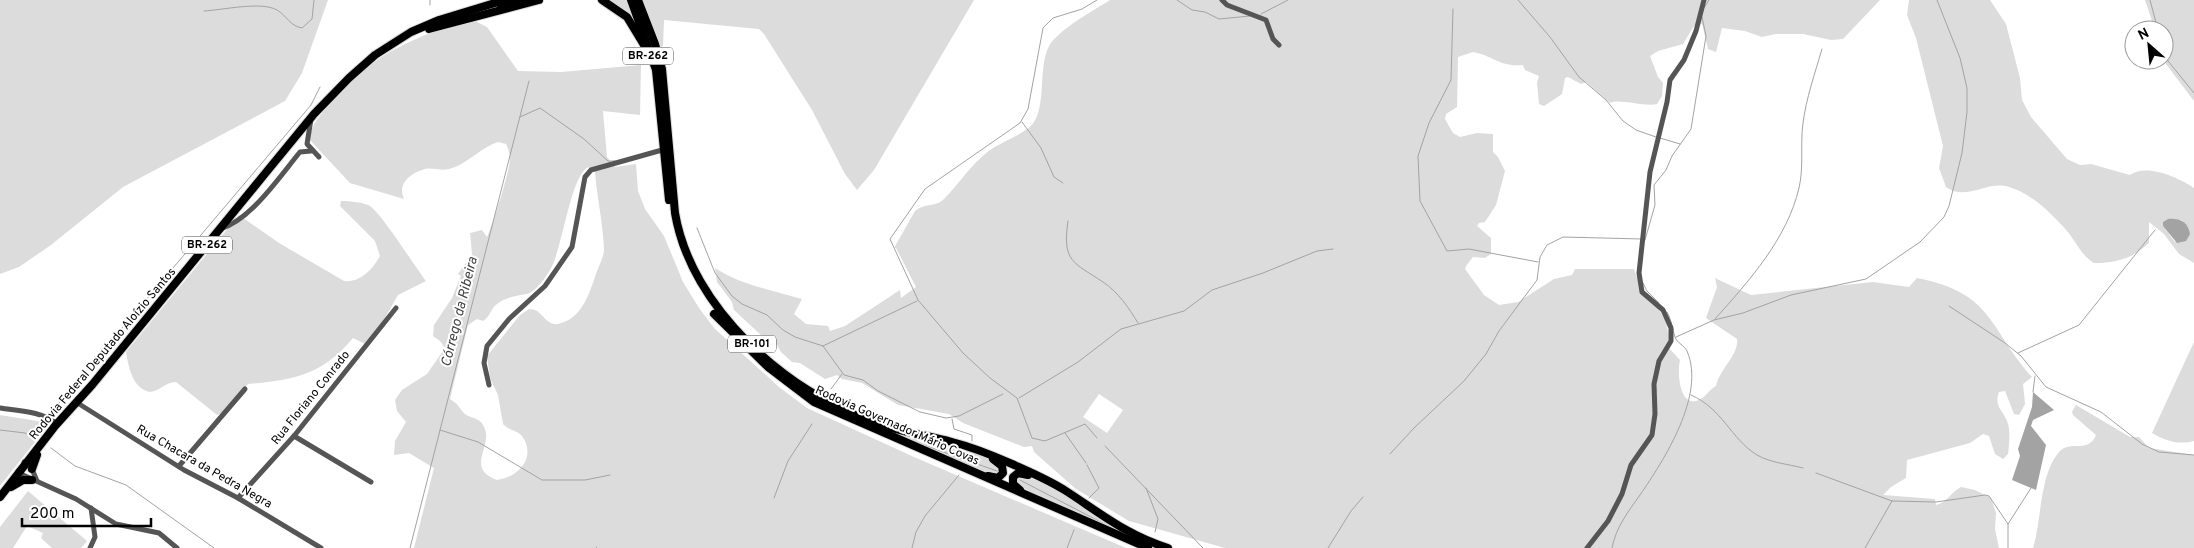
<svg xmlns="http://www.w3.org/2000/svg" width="2194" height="548" font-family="Overpass,sans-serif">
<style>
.green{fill:#dcdcdc;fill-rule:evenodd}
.water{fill:#a3a3a3}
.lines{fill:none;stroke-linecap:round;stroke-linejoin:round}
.stream{stroke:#a3a3a3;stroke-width:1}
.highway-casing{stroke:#dbdbdb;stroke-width:10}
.minor{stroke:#555;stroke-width:5}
.highway{stroke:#000;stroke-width:8}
.labels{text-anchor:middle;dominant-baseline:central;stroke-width:4;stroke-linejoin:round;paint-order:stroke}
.shield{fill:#fff;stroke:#4c4c4c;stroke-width:1}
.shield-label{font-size:11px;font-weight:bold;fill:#000}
.street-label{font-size:12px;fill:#000;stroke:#fff}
.water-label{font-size:14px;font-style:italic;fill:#444;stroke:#fff}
</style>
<rect width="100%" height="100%" fill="#fff"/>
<g class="green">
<polygon points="0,0 328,0 302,73 285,101 123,187 51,245 19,267 0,274"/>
<polygon points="607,0 627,0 635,21 633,22"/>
<polygon points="642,0 974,0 874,170 857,190 845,174 812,110 764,34 759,29 664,20 663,46 661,47"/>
<path d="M1110 0H1880L1843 39 1831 40 1803 34H1776L1762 37 1745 31 1722 28 1716 52 1708 49 1702 24 1694 26 1683 44 1658 51 1650 56 1658 77 1663 83 1662 96 1657 104C1643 107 1619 98 1610 103L1586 82 1581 84 1568 77 1565 78 1562 94 1544 106 1539 104 1537 83 1539 76 1525 70 1523 65C1499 67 1494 56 1473 52L1458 57 1457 107 1446 114 1445 119 1453 133 1460 137 1477 133 1493 134V152L1498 157 1505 171 1496 205 1485 222 1479 223 1477 226 1491 238V254L1485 258 1473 257 1466 266 1465 269 1484 295 1499 305 1518 302 1554 279 1572 275 1575 269H1634C1643 303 1673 308 1668 347L1680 360C1677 372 1679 411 1701 399 1706 396 1709 390 1716 386 1719 370 1739 355 1737 339L1706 318 1717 287 1715 278 1751 295 1873 282 1909 287 1917 278C1994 293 1988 328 2032 377L2023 384 2025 404 2019 415 2014 414 2005 391 1999 392C1994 406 2002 409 2007 421 2011 431 2009 444 2008 454L2003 459 1995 454 1989 436 1983 434 1970 443 1907 460 1906 478 1891 487 1883 495 1935 499 1936 505C1948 502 1951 492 1961 487L1975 490 1991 498 1996 513 1995 529 1999 548H1225L1129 521 1076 489 1034 452 1032 446 1024 447 963 423 949 414 898 405 862 383 842 379 837 375 825 379 800 363 792 362 781 352 777 345 762 336 734 310 732 302 717 282 715 268C741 285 772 290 802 299L794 314 806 324 828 326 830 331 845 326 900 290 901 298 916 287 896 248H894L915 211C924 203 935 207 943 200 960 183 970 165 990 150 1001 143 1022 134 1030 127 1048 110 1037 69 1049 46 1059 29 1093 11 1110 0ZM1099 394 1123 410 1107 433 1083 417Z"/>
<path d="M1909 0H1990L2006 24 2020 78 2022 100 2031 117 2067 159 2080 165 2091 164 2130 175C2147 163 2179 178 2194 188V263L2179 254 2164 234 2149 222V243C2133 258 2117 263 2094 263 2081 255 2077 243 2067 231 2052 214 2031 193 2009 187 1986 180 1967 202 1946 187L1939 168 1943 146 1916 38 1907 15ZM2169 219 2181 220 2188 227 2175 242 2163 226V222Z"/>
<polygon points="2145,0 2194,0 2194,101 2166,64 2164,30 2155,30"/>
<path d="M471 19 487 27 518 71 561 72 641 65 640 115 603 111 607 157 615 167 636 164 638 191 645 209 664 236 683 282 699 308 714 328 779 387 807 408 914 457 1126 548H414L434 468 409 453 394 455 395 441 406 422 397 411 395 400 402 390 427 374 445 348 440 341 433 336 434 325 452 298 461 276 458 274 472 254 470 233 482 230 487 237C493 225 510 170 510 159 510 154 508 148 506 144L498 142C482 147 470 161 455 167 441 173 435 167 425 169 410 173 397 184 404 199L350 183 309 139C313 121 321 115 332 101 374 53 412 38 471 19ZM588 167 595 172C597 198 603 223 604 249 604 256 600 264 597 271 590 291 583 319 558 324 545 326 542 308 529 309L520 315 487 356 490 378 498 395 503 424C508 430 517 430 522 436 537 457 519 477 497 480 464 468 494 446 484 427 480 416 468 419 463 412 458 406 457 403 450 399L468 325 477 319 483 321C490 317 491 308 497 304 506 297 516 296 526 294 535 293 546 277 550 270 563 248 570 177 588 167Z"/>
<path d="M341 201C349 201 360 202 368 205 379 209 415 267 426 281L398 295 369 346 353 338C322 375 294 380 248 384L225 412 217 415 176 382C165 382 160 391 150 392 132 388 129 368 126 352L239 215 279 243 344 281C360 283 373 269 380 256L375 241 340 206Z"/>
<path d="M2194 342V441C2179 445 2165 441 2152 433Z"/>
<path d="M2076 405 2130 437H2139L2149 448 2194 455V548H2033C2042 520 2039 474 2060 451 2071 440 2088 454 2096 435L2073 415 2072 412Z"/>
<polygon points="0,415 50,423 0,486"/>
<path d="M896 435C917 441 994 449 1000 471L998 474H990L933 452Z"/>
<path d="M1019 476C1054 480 1094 515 1123 534L1029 491 1017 483Z"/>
<polygon points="28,491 87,541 81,548 52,548 41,538 43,533 27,526 13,548 0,548 0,527"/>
</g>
<g class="water">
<path d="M2168 219C2180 218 2188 222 2190 234L2186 241 2177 243 2163 226V222Z"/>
<polygon points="2033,392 2054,410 2033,420 2031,426 2046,445 2036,490 2012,480 2020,456 2018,449 2032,407"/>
</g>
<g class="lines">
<g class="stream">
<polyline points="430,0 430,5"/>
<polyline points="1097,0 1082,9 1053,18 1043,28 1028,109 1020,123 925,189 890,239 918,300 963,353 990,378 1017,398 1032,438 1045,441 1085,424 1097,438"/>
<polyline points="1177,0 1192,10 1205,12 1219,19 1250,16"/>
<polyline points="1518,0 1550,37 1579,77 1606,100 1623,121 1636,130 1656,137"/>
<polyline points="2150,0 2158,30"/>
<polyline points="1704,8 1709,0"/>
<polyline points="1453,9 1451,80 1429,123 1418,156 1420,201 1447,251 1469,249 1538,262"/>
<path d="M204 11C223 10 261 1 277 10 287 16 290 26 302 28L312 19 314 0"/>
<polyline points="1261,14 1288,0"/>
<polyline points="2164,56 2194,93"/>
<polyline points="520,117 540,108 584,139 608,161 615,161"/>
<polyline points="1022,122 1041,148 1054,177 1063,183"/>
<polyline points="1660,138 1680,144"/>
<path d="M1068 221C1062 262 1073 262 1103 282 1118 292 1129 308 1138 323"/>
<polyline points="697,228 715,273 732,296 742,304 767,315 783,330 795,337 823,346 844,375 863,380 878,391 920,412 946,418 959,416 1003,394"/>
<polyline points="1645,240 1655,205 1654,185 1666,170 1672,156 1691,129 1706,36 1702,17"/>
<polyline points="1643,283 1647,291 1659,303"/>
<polyline points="1949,306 2005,343 2021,356 2046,387 2101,412 2142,444 2159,452 2194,455"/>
<path d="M1715 319C1749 281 1787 239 1799 188 1804 167 1800 145 1803 123 1806 99 1815 73 1822 49"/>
<polyline points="1676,337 1714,320 1743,313 1791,295 1866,279 1920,242 1944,217 1949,206 1962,153 1967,112 1967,88 1960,58 1937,0"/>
<polyline points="107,346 311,105 320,87"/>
<polyline points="823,346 917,301"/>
<polyline points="2018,353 2079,325 2155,230"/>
<polyline points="831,389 842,374"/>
<polyline points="2033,392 2035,376"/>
<path d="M1691 395C1723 409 1730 438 1757 455 1771 463 1788 464 1803 468"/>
<polyline points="1019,398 1078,362 1121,329 1184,311 1212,290 1263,273 1317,251 1333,249"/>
<polyline points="49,415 103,351"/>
<polyline points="952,419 954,429 972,435 972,441"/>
<polyline points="0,430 25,433 33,437"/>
<polyline points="440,430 478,442 542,480 585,480 610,475"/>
<polyline points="1065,433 1086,463"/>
<polyline points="32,436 45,420"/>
<polyline points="915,442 997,471"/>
<polyline points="1105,446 1203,548"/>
<polyline points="51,448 75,466 126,485 214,548"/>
<polyline points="1390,454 1414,428 1464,381 1486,354 1499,331 1537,280 1540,257 1547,245 1563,237 1642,239"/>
<polyline points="1087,465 1099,488 1089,498"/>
<polyline points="1816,473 1892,501 1936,502 1985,495 1989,496 2008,524"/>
<polyline points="1020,480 1112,528"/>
<polyline points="1146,488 1158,519 1155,532"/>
<polyline points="774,498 788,461 812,424"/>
<polyline points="596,547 597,548"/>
<polyline points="410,548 529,81"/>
<polyline points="912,548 916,532 925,516 959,475"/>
<polyline points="1067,548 1074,530"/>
<polyline points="1328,548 1351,511 1363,497"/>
<path d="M1612 548C1616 527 1628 512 1640 495 1664 460 1706 395 1687 351 1685 346 1677 343 1675 337 1672 328 1672 321 1667 312"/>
<polyline points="1865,548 1892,501"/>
<polyline points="2008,548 2008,524 2031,488"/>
</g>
<g class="highway-casing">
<g id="highway">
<polyline points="602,0 627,17 644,45"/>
<polyline points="631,0 656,70 669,200"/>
<path d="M638 0 655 44 662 69 675 213C691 308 786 392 875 423 900 432 926 435 952 442 972 447 992 455 1012 464 1030 472 1049 480 1066 491 1100 513 1128 536 1168 548"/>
<polyline points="501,6 520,0"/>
<polyline points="429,29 539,0"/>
<polyline points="714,314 768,367 814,402 1148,548"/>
<polyline points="32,469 37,455"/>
<polyline points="988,476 998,478 1003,473 1002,466 993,459"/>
<polyline points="11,487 23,480 32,480"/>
<polyline points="1020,490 1013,484 1013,477 1018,473 1028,475"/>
<polyline points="0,497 55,426 92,385 268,170 314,114 349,78 375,55 411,32 439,20 505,0"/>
</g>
</g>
<g class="minor">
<polyline points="1222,0 1227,5 1266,20 1273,39 1279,45"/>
<polyline points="311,119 307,144 319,157"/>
<path d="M220 229C251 220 280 176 300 152L311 151"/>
<polyline points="489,385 484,363 487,346 509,319 545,286 572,247 585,177 591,170 662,150"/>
<polyline points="76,402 184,470 238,498 321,548"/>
<path d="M0 408C20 411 41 411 57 424"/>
<polyline points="294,436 371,482"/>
<polyline points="24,462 32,469 37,481"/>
<polyline points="179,466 245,389"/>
<polyline points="18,471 23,475 76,499 116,524 159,533 177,548"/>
<polyline points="238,498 294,436 396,308"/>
<polyline points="90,548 95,537 91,508"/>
<polyline points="1587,548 1608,521 1622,494 1631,465 1652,435 1655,414 1654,384 1659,361 1671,341 1671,328 1663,310 1642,292 1639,273 1650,172 1667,102 1670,80 1684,60 1696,31 1704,0"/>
</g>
<use href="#highway" class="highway"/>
</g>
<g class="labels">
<g class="shield">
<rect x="623" y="47.5" width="50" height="17" rx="4"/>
<rect x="182" y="236.5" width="50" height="17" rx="4"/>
<rect x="728" y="335.5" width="48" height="17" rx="4"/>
</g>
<g class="shield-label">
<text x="648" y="56">BR-262</text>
<text x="207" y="245">BR-262</text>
<text x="752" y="344">BR-101</text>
</g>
<g class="street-label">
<text transform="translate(103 354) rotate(-50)">Rodovia Federal Deputado Aloízio Santos</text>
<text transform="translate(311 398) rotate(-51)">Rua Floriano Conrado</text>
<text transform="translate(897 426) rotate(24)">Rodovia Governador Mário Covas</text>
<text transform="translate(204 467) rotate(30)">Rua Chacara da Pedra Negra</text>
</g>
<g class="water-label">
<text transform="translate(460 312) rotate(-76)">Córrego da Ribeira</text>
</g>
</g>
<g transform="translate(2149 45) rotate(333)"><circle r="24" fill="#ffffff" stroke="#999999"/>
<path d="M0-4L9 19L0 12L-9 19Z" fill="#000000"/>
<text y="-8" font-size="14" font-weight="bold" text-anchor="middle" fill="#000000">N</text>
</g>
<path d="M22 518v8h129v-8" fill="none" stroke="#000000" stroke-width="2.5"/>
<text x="30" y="518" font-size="15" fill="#000000" stroke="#ffffff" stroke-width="4" paint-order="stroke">200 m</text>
</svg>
